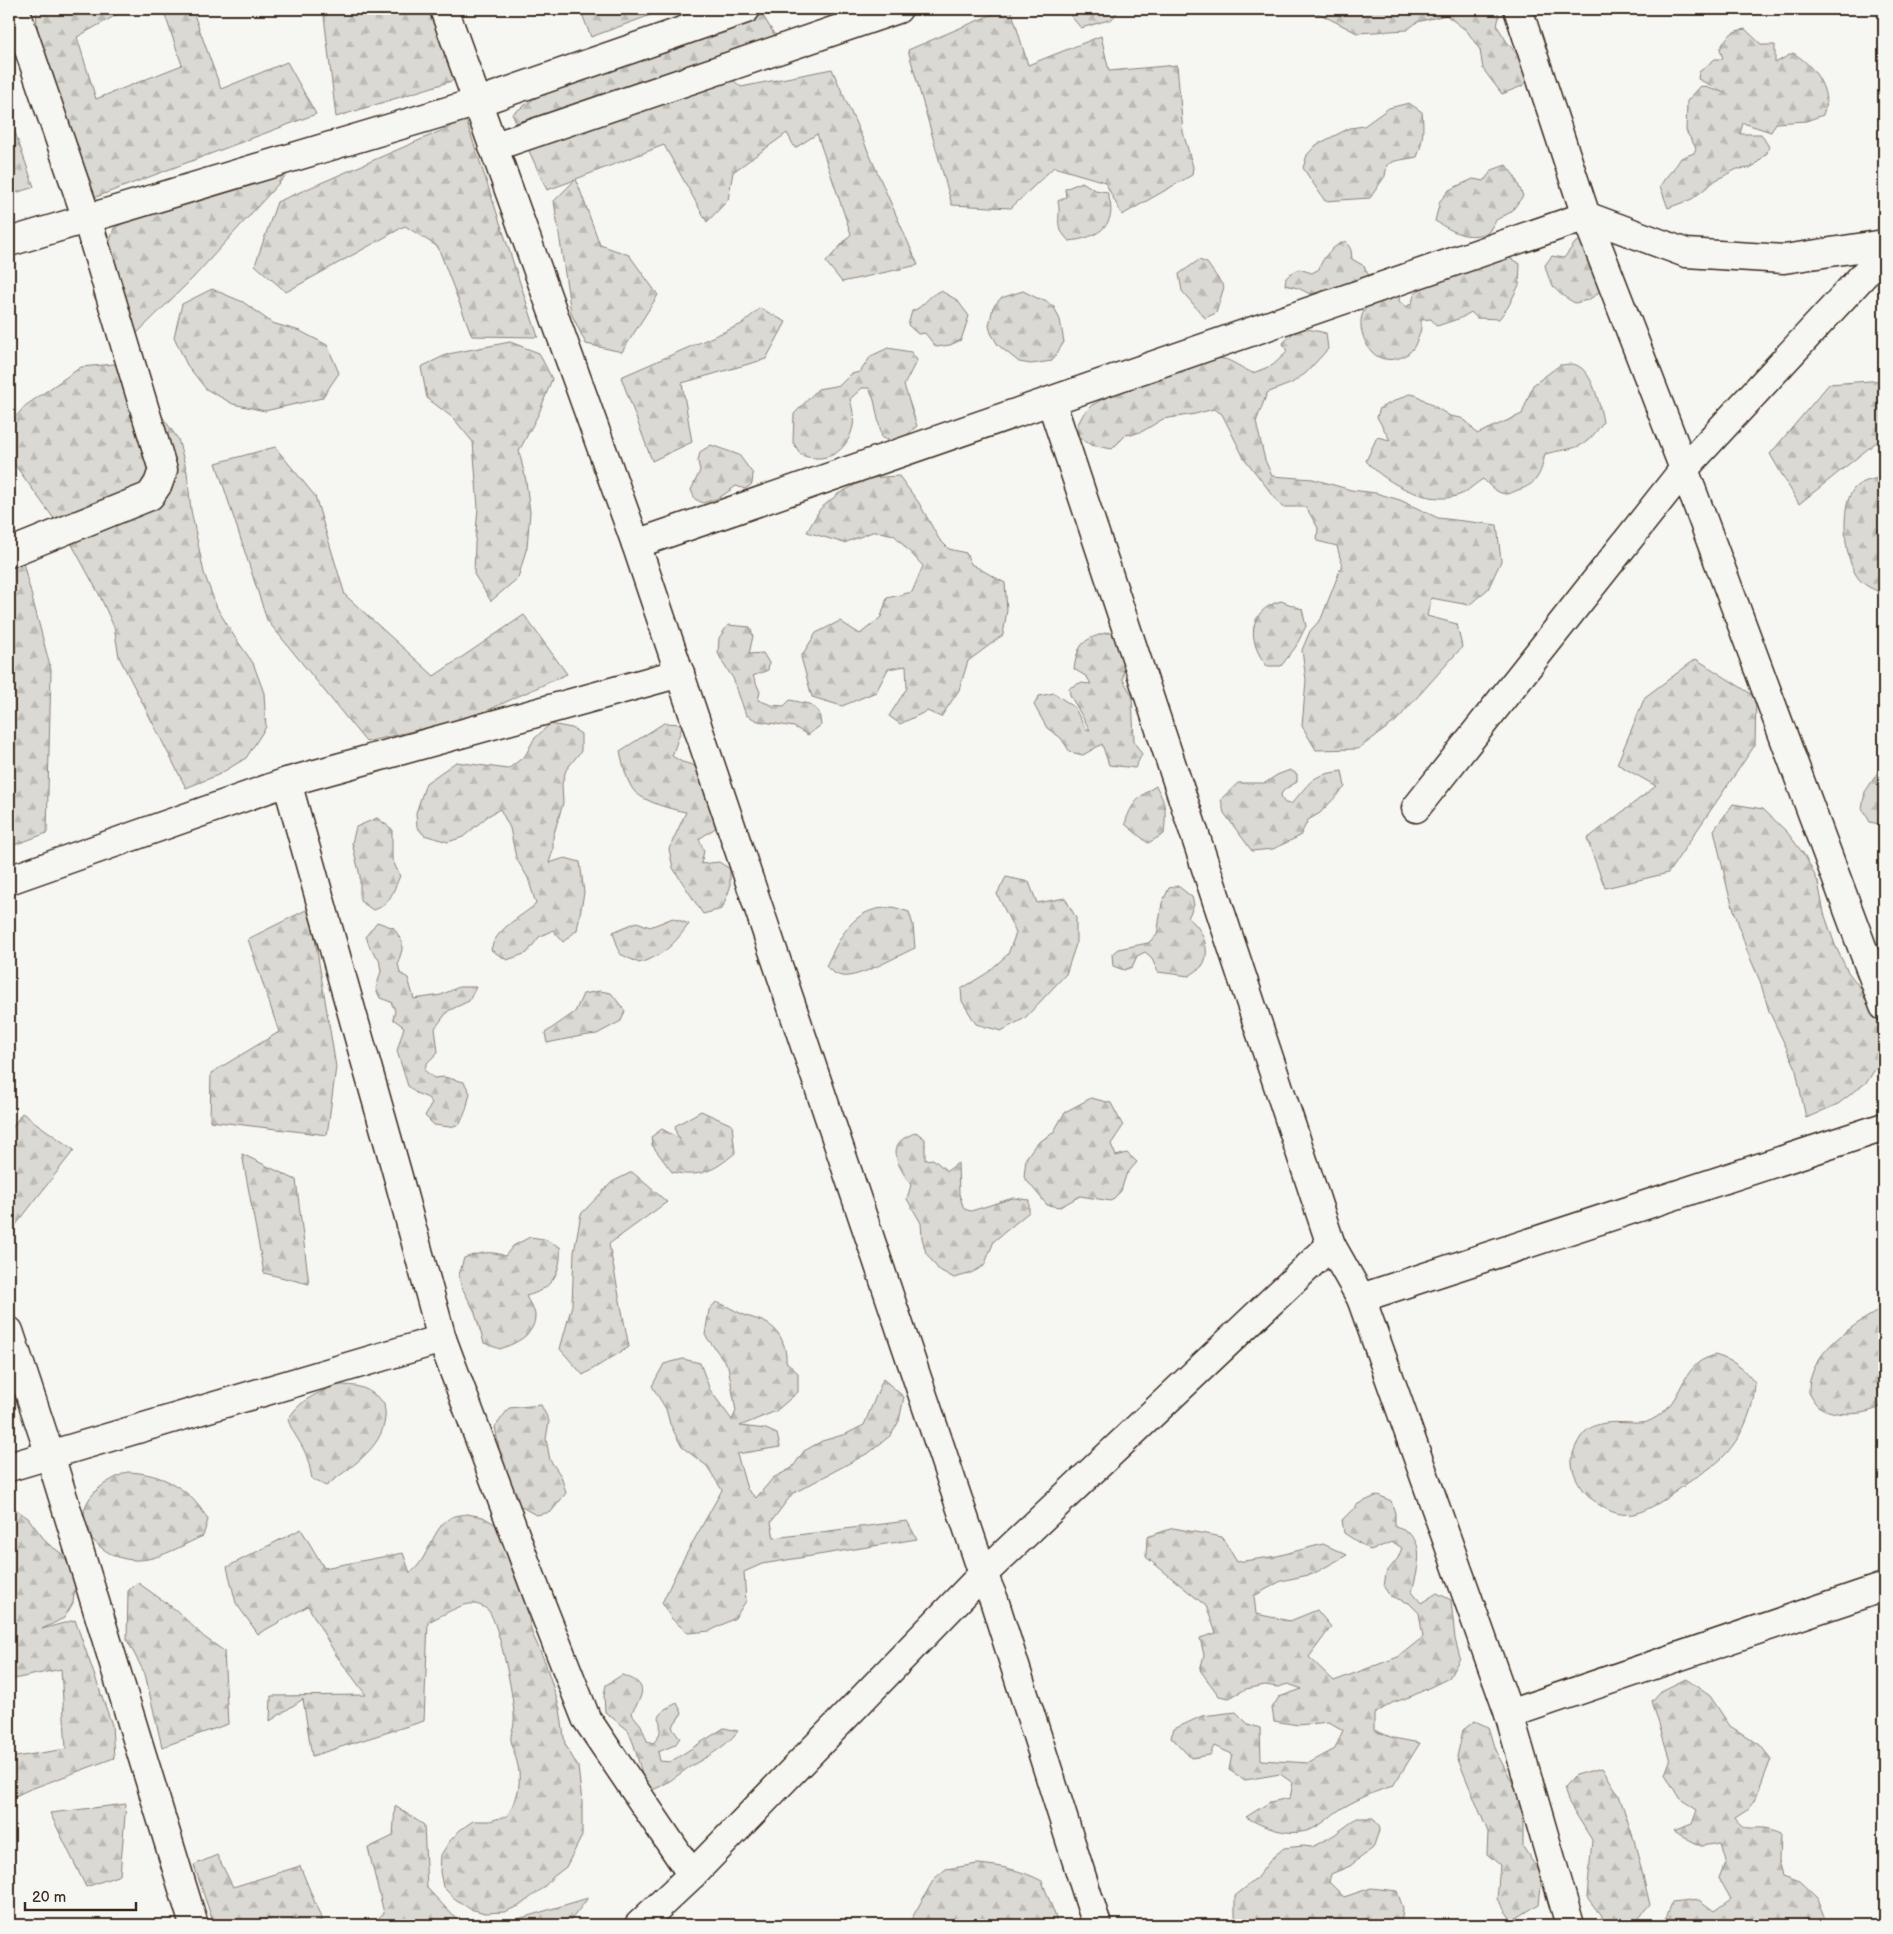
<svg xmlns="http://www.w3.org/2000/svg" width="1893" height="1934" font-family="'Balsamiq Sans',sans-serif">
<style>
.forest{fill:url(#forest-firs);stroke:#8a8278}
.lines{fill:none;stroke-linecap:round;stroke-linejoin:round}
.minor-casing{stroke:#3b2a1e;stroke-width:31}
.minor{stroke:#f6f6f2;stroke-width:28}
</style>
<defs>
<pattern id="forest-firs" width="22" height="20" patternUnits="userSpaceOnUse" patternTransform="scale(1.25)"><rect width="22" height="20" fill="#dad9d3"/><path d="M5 1l3.5 6h-7zM16 11l3.5 6h-7z" fill="#bcbab5"/></pattern>
</defs>
<rect width="100%" height="100%" fill="#f6f6f2"/>
<filter id="ink" filterUnits="userSpaceOnUse"><feTurbulence type="fractalNoise" baseFrequency=".02" numOctaves="2"/><feDisplacementMap in="SourceGraphic" scale="10" xChannelSelector="R" yChannelSelector="G"/><feConvolveMatrix kernelMatrix="1 2 1 2 8 2 1 2 1" color-interpolation-filters="sRGB"/></filter>
<g filter="url(#ink)">
<g class="forest">
<polygon points="36,9 127,9 77,37 96,99 182,65 163,9 192,9 221,89 287,62 316,114 96,197 69,141 39,59"/>
<polygon points="341,9 432,9 458,79 336,117 324,16"/>
<polygon points="580,9 667,9 591,37"/>
<polygon points="759,9 780,44 733,80 741,87 832,69 918,265 842,282 826,262 851,234 817,134 795,148 787,133 733,172 728,200 707,222 664,145 576,179 600,245 629,255 658,295 622,352 586,344 571,313 554,201 575,180 547,190 512,114 593,58"/>
<polygon points="1005,9 1011,9 1028,65 1101,36 1109,71 1177,65 1183,132 1193,167 1192,175 1122,215 1105,182 1054,167 1011,208 952,205 908,50"/>
<polygon points="1065,9 1120,9 1112,19 1081,28"/>
<polygon points="1298,9 1497,9 1499,17 1497,26 1507,42 1523,61 1528,80 1522,86 1502,94 1483,69 1480,50 1467,31 1446,15 1417,22 1407,30 1357,33 1320,14"/>
<path d="M1745 29 1762 45H1775V63L1793 53C1810 63 1824 80 1826 100 1827 104 1824 111 1823 115L1806 121 1776 123 1771 132 1743 123 1740 134H1761L1769 147 1767 153 1752 168 1737 169 1716 180 1692 199 1668 208 1660 186C1666 175 1675 169 1681 158L1694 153 1696 148 1686 131 1687 101 1701 86 1726 93 1698 79 1699 72 1715 59H1723L1720 49C1727 36 1731 31 1745 29Z"/>
<path d="M1409 103 1422 112C1424 129 1423 142 1417 157L1395 161 1387 165 1385 176 1370 198 1325 201 1303 168 1307 155 1316 145 1350 128 1364 126 1389 108Z"/>
<polygon points="9,115 34,187 9,195"/>
<polygon points="466,120 538,337 472,336 438,247 405,226 286,292 255,265 277,202"/>
<polygon points="249,160 289,172 192,279 129,341 93,296 114,228"/>
<path d="M1506 165 1515 177 1523 196 1511 212 1496 220 1488 233C1465 240 1454 232 1435 221L1440 201 1449 190 1473 179 1484 181 1492 170Z"/>
<path d="M1082 182 1095 190 1107 192C1120 224 1099 238 1069 241 1052 223 1062 221 1058 201L1066 197 1065 189Z"/>
<path d="M1587 237 1604 239 1615 250 1614 266 1602 288 1596 295 1588 300 1575 303C1556 293 1550 286 1545 265L1552 256 1564 258 1575 243Z"/>
<path d="M1346 241 1351 250 1352 259 1364 266 1371 280 1310 294 1298 288 1285 285 1286 278 1290 274 1299 269 1312 273 1319 269C1323 256 1334 245 1346 241Z"/>
<path d="M1506 256 1520 264 1519 285 1508 307 1499 319 1477 318 1471 312 1461 318 1437 326 1431 319 1421 320C1422 330 1419 336 1415 345 1408 360 1384 365 1372 352 1362 341 1355 317 1368 306 1375 300 1391 297 1400 294L1399 301 1406 307 1412 303 1414 295 1426 282Z"/>
<polygon points="1199,260 1207,263 1224,287 1216,313 1205,318 1182,291 1179,274"/>
<polygon points="212,289 243,302 272,323 300,331 327,345 339,373 322,398 265,411 233,404 206,389 187,365 174,337 182,304"/>
<path d="M941 291 957 300 969 316 961 340 950 345 936 347 925 333 918 334 908 325 912 311C925 307 926 296 941 291Z"/>
<polygon points="1023,291 1037,298 1045,300 1054,307 1060,320 1064,342 1052,361 1031,364 1019,362 998,345 991,333 989,326 993,307 1001,298"/>
<polygon points="760,308 786,322 766,359 682,383 692,442 652,461 621,377 742,324"/>
<path d="M1303 328 1326 333 1328 349 1306 373 1292 383 1267 393 1256 422 1265 460 1272 476 1313 479 1351 490 1376 493 1400 500 1438 518 1497 525 1501 561 1488 589 1469 605 1431 598 1427 616 1457 624 1462 647 1396 721 1358 749 1316 750 1302 726 1306 680 1302 650 1310 631 1321 619 1342 565 1337 546 1317 541 1318 528 1306 507H1282L1244 458 1222 414 1214 409 1195 414 1163 419 1143 431 1131 435 1127 434 1112 449 1091 445 1078 437V424L1084 413 1092 405 1120 390 1135 389 1140 384 1175 369 1183 373C1194 365 1209 356 1224 359 1229 359 1245 370 1253 373L1273 365 1287 352 1283 343 1293 333Z"/>
<polygon points="510,342 539,353 552,379 539,413 519,451 526,481 530,512 527,547 518,578 491,601 474,574 475,543 478,508 473,442 453,418 427,398 421,367 448,354"/>
<path d="M888 348 911 352 917 360 904 385 917 426 898 443 882 438 874 400 869 388H862L850 399C852 407 855 418 853 426 847 453 826 464 801 455L793 442 794 414 818 389 840 385 851 374 860 372 871 356Z"/>
<polygon points="114,364 139,384 178,439 187,472 191,510 204,573 217,608 234,636 253,663 264,693 266,727 246,758 218,775 186,788 119,657 114,627 99,594 70,541 10,458 9,425 25,406 81,367"/>
<path d="M1560 365C1564 365 1572 363 1576 365 1593 371 1600 406 1603 422 1583 452 1577 446 1545 454 1541 473 1538 484 1518 490 1515 491 1510 494 1507 494 1497 494 1489 485 1483 479 1476 483 1470 489 1464 493 1434 509 1386 484 1366 461L1377 437 1390 440 1377 417 1380 408 1409 394 1416 395 1450 416 1461 418 1467 422 1477 434 1522 414 1533 385Z"/>
<polygon points="1884,380 1884,436 1799,504 1770,454 1829,384"/>
<polygon points="711,445 739,455 753,474 752,484 745,489 736,486 719,498 703,503 695,499 691,490 700,471 698,461 700,452"/>
<polygon points="275,447 315,496 345,595 434,676 524,615 567,674 473,717 366,742 267,620 216,463"/>
<polygon points="899,476 919,503 939,539 949,549 966,553 971,564 1005,583 1007,610 1003,635 968,661 959,690 941,717 927,711 900,724 889,716 907,688 906,666 888,669 876,692 842,706 812,697 801,657 816,633 840,621 860,634 881,617 887,598 912,592 923,566 894,535 875,531 844,543 807,532 820,509 838,494 868,478"/>
<path d="M1884 477V593C1877 591 1869 588 1863 583 1844 569 1839 509 1853 490 1859 481 1874 479 1884 477Z"/>
<polygon points="9,509 51,670 47,833 9,847"/>
<path d="M1281 601 1302 609 1306 626 1295 648 1281 666H1267C1247 642 1247 610 1281 601Z"/>
<polygon points="728,625 750,627 753,636 749,654 763,653 769,663 768,670 753,676 760,692 758,700 771,705 784,706 790,700 809,704 819,712 821,725 808,735 794,727 758,721 746,715 733,678 724,665 718,653 719,638"/>
<path d="M1109 632 1121 644 1124 658 1123 680 1132 695 1134 742 1142 754 1135 768 1109 765 1102 744 1083 755 1070 752 1061 738 1047 728 1034 705 1039 696 1054 693 1074 707 1086 729 1090 730 1070 695 1069 688 1080 683 1091 684 1087 677 1074 669C1078 642 1084 639 1109 632Z"/>
<polygon points="1696,659 1756,697 1755,745 1668,873 1605,888 1587,839 1656,786 1617,764 1645,697"/>
<path d="M664 723 683 724 672 756 682 762 693 765 704 776 723 823 699 839 704 851 701 864 719 862 730 869V888L722 909 703 914 673 868 669 849 686 812C673 810 645 802 635 792 626 782 623 763 620 751Z"/>
<path d="M550 724 572 728 581 734V751L566 770 562 784 563 803 553 837V850L549 863 565 858 580 862 584 893 577 930 563 942 553 930 539 937 527 953 507 960 491 950C495 929 521 917 536 904L528 878 516 858 510 828 500 809 488 816 463 837 448 842 424 835 417 827 416 813 426 783 456 762 508 769 525 756 534 739Z"/>
<polygon points="1884,763 1884,825 1870,822 1862,808 1865,792"/>
<path d="M1290 770 1297 774V782L1285 789 1281 794 1282 799 1285 803 1291 804C1313 780 1309 776 1342 771L1345 787 1320 813 1308 820 1300 836 1273 849 1252 851 1224 813 1221 799 1238 783H1265L1277 775Z"/>
<path d="M1156 786C1167 805 1166 813 1164 834L1148 843 1125 824C1130 805 1139 796 1156 786Z"/>
<polygon points="1733,804 1763,809 1787,832 1805,856 1818,882 1824,913 1835,945 1848,972 1867,997 1881,1022 1884,1055 1867,1082 1838,1104 1806,1118 1795,1066 1769,1011 1760,981 1747,951 1728,891 1714,830"/>
<path d="M377 818 392 829V859L400 876C393 891 390 906 373 910L360 901V876L352 843 356 827Z"/>
<polygon points="1006,877 1029,882 1037,903 1065,898 1076,918 1076,944 1066,974 1025,1018 1001,1031 976,1024 962,1001 961,989 987,973 1008,954 1016,933 997,894"/>
<path d="M1178 886 1192 897 1194 905 1188 918C1201 926 1213 951 1202 966 1199 970 1193 973 1189 976L1158 972 1151 957 1145 952 1137 956 1132 967 1124 970 1113 966 1112 954 1118 949 1148 943 1157 935 1162 903 1169 888Z"/>
<path d="M893 907 909 912 913 925 915 948C899 955 858 979 842 976 836 975 829 970 826 966 837 944 848 917 873 910 879 908 887 908 893 907Z"/>
<polygon points="310,908 336,1067 327,1135 210,1121 211,1073 279,1032 248,939"/>
<path d="M673 918 689 924C673 945 665 955 639 963L620 954 613 932 637 922 650 927Z"/>
<polygon points="377,922 394,928 402,942 402,950 398,963 400,973 408,978 414,999 441,995 459,987 476,987 469,1001 448,1011 435,1028 438,1052 427,1063 424,1070 434,1078 444,1077 464,1082 470,1093 466,1110 460,1124 450,1127 434,1125 425,1116 432,1103 428,1098 416,1093 408,1086 397,1051 404,1027 393,1019 395,1011 391,1002 380,998 376,989 381,971 379,959 370,948 366,936"/>
<polygon points="600,991 611,993 625,1011 621,1021 597,1034 581,1036 547,1043 545,1033 575,1012 583,994"/>
<polygon points="1091,1098 1111,1103 1123,1126 1111,1144 1116,1156 1127,1153 1137,1162 1126,1175 1121,1191 1111,1201 1080,1196 1060,1207 1047,1205 1024,1177 1026,1158 1036,1144 1053,1133 1065,1112"/>
<path d="M701 1111 732 1125 735 1153C714 1171 700 1178 672 1172L652 1145 651 1137 662 1129 680 1139 676 1133 675 1126Z"/>
<polygon points="22,1113 74,1150 12,1230 9,1227 9,1133"/>
<path d="M916 1132 925 1139V1160L933 1159 947 1171 958 1163 959 1194 964 1209 971 1211 1013 1198 1029 1200V1212L994 1241 984 1266 969 1274 954 1278 938 1269 926 1253 922 1238 921 1223 907 1199 911 1185C904 1174 890 1156 899 1143 902 1138 911 1135 916 1132Z"/>
<polygon points="242,1154 296,1180 309,1284 264,1273"/>
<polygon points="632,1172 667,1202 609,1244 629,1347 583,1375 560,1349 572,1305 574,1252 581,1214 612,1182"/>
<path d="M530 1237 544 1239 560 1247C562 1273 551 1290 526 1296 528 1301 534 1309 535 1314 536 1335 516 1343 500 1349L484 1343 474 1310 461 1286 459 1275 464 1258C479 1253 491 1250 505 1256L513 1246Z"/>
<path d="M716 1302C726 1305 733 1310 742 1314 750 1318 760 1319 768 1324 781 1331 787 1349 786 1362L798 1373V1392L776 1411 740 1426 766 1429 777 1434 780 1447 737 1454 747 1489 756 1498 773 1478 792 1468 804 1451 822 1441 846 1434 864 1425 883 1379 904 1397 899 1421 891 1435 870 1452 792 1494 771 1522 774 1538 907 1521 917 1539 762 1564 744 1572 746 1601 735 1618 710 1631 688 1633 671 1618 662 1603 679 1567 722 1490 707 1466 682 1447 670 1424 666 1409 652 1386 664 1364 683 1359 700 1363 710 1390 732 1420 736 1411 728 1366 705 1335 709 1310Z"/>
<path d="M1883 1308 1884 1309V1405C1868 1415 1835 1418 1818 1406 1814 1403 1812 1397 1809 1393 1809 1388 1809 1382 1811 1377 1820 1345 1855 1324 1883 1308Z"/>
<path d="M1715 1355C1735 1361 1742 1367 1755 1383 1754 1410 1742 1438 1722 1458 1711 1469 1695 1477 1682 1487 1668 1497 1651 1510 1633 1514 1606 1519 1574 1489 1572 1463 1571 1453 1579 1438 1585 1432 1600 1419 1618 1423 1636 1423 1640 1423 1644 1423 1647 1422 1680 1408 1677 1381 1698 1363 1702 1359 1710 1357 1715 1355Z"/>
<path d="M338 1385C361 1385 368 1388 384 1403 384 1407 386 1413 385 1418 382 1450 348 1468 326 1486L312 1479C310 1468 308 1457 303 1448 297 1437 293 1433 288 1420 299 1400 317 1393 338 1385Z"/>
<polygon points="541,1405 549,1421 546,1439 550,1460 561,1476 566,1493 551,1512 536,1515 518,1505 503,1470 495,1427 509,1408"/>
<path d="M127 1472C163 1473 191 1489 208 1520L203 1536C182 1545 158 1561 135 1560 109 1560 75 1535 86 1505 93 1488 112 1479 127 1472Z"/>
<path d="M1378 1495 1391 1501 1395 1513V1527C1429 1536 1418 1566 1412 1592L1421 1603 1437 1593 1451 1600 1455 1639 1460 1658 1449 1678 1412 1696 1392 1703 1374 1714V1730L1393 1738 1420 1743 1393 1786C1376 1791 1360 1798 1344 1807 1333 1813 1324 1824 1312 1829 1291 1838 1264 1828 1246 1817L1270 1802 1290 1798 1293 1783 1280 1774 1245 1780 1229 1770 1232 1754 1214 1746 1210 1755 1191 1758 1171 1737 1174 1729 1202 1716 1236 1712 1248 1724 1260 1728 1261 1760 1309 1763 1335 1749 1343 1730 1329 1722 1298 1725 1274 1721 1272 1708 1279 1697 1302 1689 1288 1684 1278 1687 1265 1685 1246 1689 1229 1698 1219 1696 1200 1670 1204 1655 1200 1638 1216 1633 1206 1606 1146 1557 1147 1537 1173 1528 1222 1537 1237 1562 1277 1556 1323 1544 1347 1555 1313 1574 1281 1581 1254 1596 1256 1614 1290 1621 1317 1610 1331 1627 1309 1657 1334 1681 1398 1657 1423 1637 1419 1613 1409 1603 1390 1596 1384 1587 1386 1573 1398 1558 1402 1548 1393 1542 1370 1550 1344 1533 1342 1520 1358 1504Z"/>
<polygon points="9,1508 15,1509 28,1518 47,1543 62,1554 73,1571 75,1588 73,1603 64,1618 42,1629 75,1620 112,1725 114,1758 28,1790 9,1799 9,1758 66,1749 61,1669 9,1680"/>
<path d="M467 1514 483 1517 498 1526 518 1569 532 1633 545 1662 560 1709 565 1744 578 1767 582 1802V1836L566 1867 553 1877 543 1888 519 1906 504 1912 485 1913 470 1909 454 1898 443 1887 440 1872 441 1855 449 1842 460 1830 473 1821H490L507 1816C513 1806 518 1797 519 1784 521 1767 514 1756 511 1740 510 1733 514 1728 514 1721 516 1705 499 1622 488 1610 486 1608 478 1604 474 1604 463 1602 440 1617 428 1622L424 1721 312 1756 303 1699 270 1721 271 1696 366 1695 336 1655 308 1606 258 1634 236 1603 227 1567 301 1529 324 1568 403 1553 410 1573C429 1560 432 1526 452 1517 457 1515 463 1515 467 1514Z"/>
<polygon points="137,1582 176,1610 204,1637 224,1651 228,1724 162,1747 145,1674 127,1640 128,1591"/>
<path d="M622 1675C648 1683 645 1693 631 1713L641 1725 647 1741 653 1743C662 1735 661 1728 659 1717L665 1709 677 1703 682 1713 672 1727 680 1738 675 1745 658 1752 660 1761 670 1762 724 1728 738 1731C723 1750 707 1756 688 1768 675 1777 666 1785 652 1790L643 1778 634 1745 628 1730 605 1712 604 1695 606 1685Z"/>
<path d="M1686 1679 1710 1696 1730 1726 1760 1745 1771 1759 1755 1801 1749 1809 1735 1818C1745 1832 1749 1827 1764 1828 1769 1828 1775 1831 1780 1833L1779 1861 1783 1875 1800 1881 1817 1897 1828 1925H1663L1672 1903 1699 1900 1714 1911 1731 1899 1719 1878 1726 1860 1721 1843 1701 1846 1673 1831 1692 1824 1697 1810 1679 1798 1665 1774 1670 1761 1652 1701 1661 1691Z"/>
<polygon points="1475,1721 1488,1727 1495,1750 1523,1802 1523,1847 1542,1876 1539,1904 1512,1921 1497,1899 1500,1865 1487,1854 1488,1832 1457,1757 1463,1730"/>
<path d="M1884 1736V1780C1875 1761 1875 1755 1884 1736Z"/>
<polygon points="1602,1768 1619,1795 1635,1843 1650,1905 1633,1925 1608,1925 1587,1897 1592,1840 1568,1801 1564,1787 1575,1775"/>
<polygon points="126,1804 120,1875 86,1887 50,1813"/>
<polygon points="395,1806 424,1825 427,1888 459,1922 486,1925 371,1925 384,1913 368,1848 393,1836"/>
<polygon points="1357,1818 1373,1818 1380,1828 1373,1848 1350,1866 1331,1874 1329,1882 1344,1897 1371,1888 1397,1891 1403,1908 1401,1925 1243,1925 1235,1916 1235,1896 1255,1880 1273,1857 1284,1848 1303,1846 1312,1847 1334,1835"/>
<polygon points="217,1855 233,1887 300,1866 324,1925 214,1925 194,1865"/>
<path d="M978 1864C1001 1866 1021 1870 1042 1881L1055 1915 1057 1925H908L934 1879 946 1869Z"/>
<polygon points="588,1898 567,1925 498,1925"/>
</g>
<g class="lines">
<g class="minor-casing">
<g id="minor">
<polyline points="444,9 636,544 983,1574 994,1600 1097,1925"/>
<polyline points="1518,9 1586,216 1684,469 1884,1006"/>
<polyline points="493,147 898,9"/>
<polyline points="9,242 478,102 746,9"/>
<polyline points="1051,401 1331,1245 1361,1298 1509,1714 1570,1925"/>
<polyline points="636,544 1586,216 1686,253 1784,259 1884,244"/>
<polyline points="9,553 150,496 158,484 163,470 87,219 15,9"/>
<polyline points="287,782 397,1173 442,1339 541,1604 586,1718 692,1875"/>
<polyline points="1416,808 1684,469 1884,253"/>
<polyline points="9,880 287,782 680,673"/>
<polyline points="1361,1298 1884,1127"/>
<polyline points="9,1331 50,1455 194,1925"/>
<polyline points="9,1467 442,1339"/>
<polyline points="1509,1714 1884,1587"/>
<polyline points="639,1925 692,1875 983,1574 1331,1245"/>
</g>
</g>
<use href="#minor" class="minor"/>
</g>
</g>
<rect width="1893" height="1934" fill="none" stroke="#f6f6f2" stroke-width="30"/>
<rect x="15" y="15" width="1863" height="1904" fill="none" stroke="#3b2a1e" stroke-width="2" filter="url(#ink)"/>
<path d="M25 1902v8h111v-8" fill="none" stroke="#3b2a1e" stroke-width="2.5"/>
<text x="32" y="1902" font-size="15" fill="#3b2a1e" stroke="#f6f6f2" stroke-width="4" paint-order="stroke">20 m</text>
</svg>
